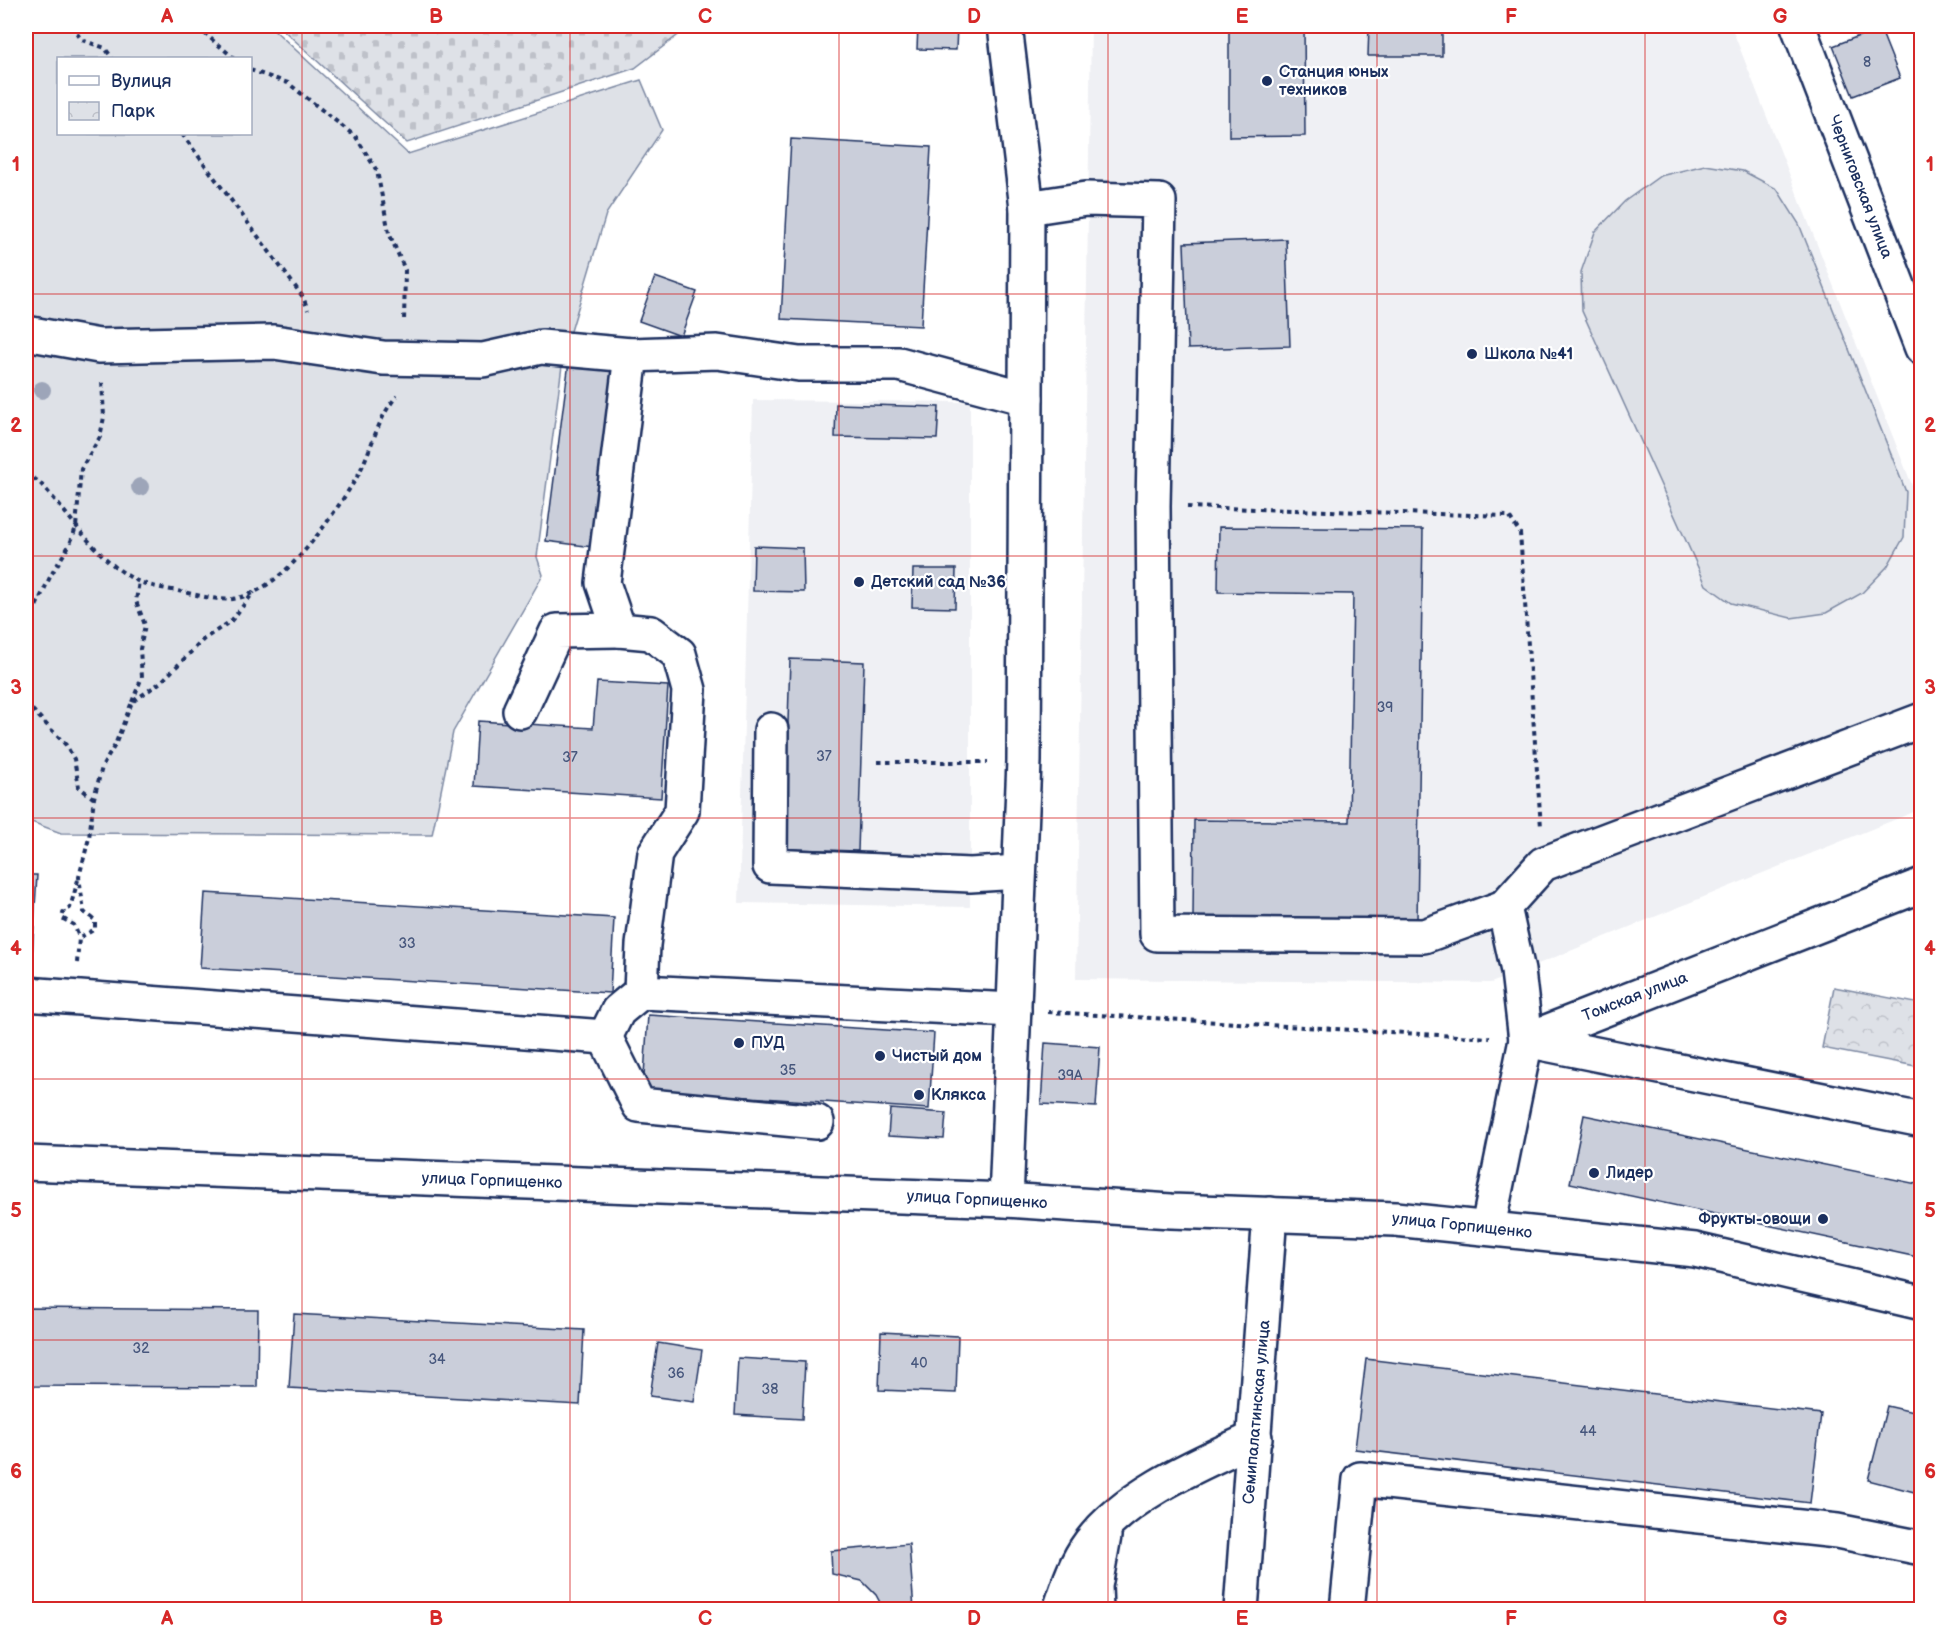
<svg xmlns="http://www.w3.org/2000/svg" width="1947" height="1635" font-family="'Balsamiq Sans',sans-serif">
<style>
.built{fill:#eff0f4}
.grass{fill:#dee1e7;stroke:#7c88a2;stroke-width:1.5;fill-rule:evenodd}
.cemetery{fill:url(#cemetery-stones);stroke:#7c88a2;stroke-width:1.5}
.park{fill:url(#park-crowns);stroke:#7c88a2;stroke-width:1.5}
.building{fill:#caceda;stroke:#1b2f5e;stroke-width:1.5}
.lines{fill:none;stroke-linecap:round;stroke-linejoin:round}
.minor-casing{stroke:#1b2f5e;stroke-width:38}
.major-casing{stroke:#1b2f5e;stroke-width:38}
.path{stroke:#1b2f5e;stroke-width:4;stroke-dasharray:4.5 4.5;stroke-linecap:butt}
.minor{stroke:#fff;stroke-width:33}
.major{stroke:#fff;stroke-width:33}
.tree{fill:#9da5b9}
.grid{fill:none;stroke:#d62828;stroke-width:1.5;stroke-opacity:0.55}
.poi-dot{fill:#1b2f5e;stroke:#fff;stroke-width:2}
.labels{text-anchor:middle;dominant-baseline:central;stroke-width:4.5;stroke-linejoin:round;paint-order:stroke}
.number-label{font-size:14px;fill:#47577d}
.poi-label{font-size:16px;font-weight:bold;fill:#1b2f5e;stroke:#fff;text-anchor:start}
.street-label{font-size:16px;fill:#1b2f5e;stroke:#fff}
.neatline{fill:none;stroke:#d62828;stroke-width:2}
.grid-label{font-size:20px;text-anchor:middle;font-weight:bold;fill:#d62828}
</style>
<defs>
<pattern id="cemetery-stones" width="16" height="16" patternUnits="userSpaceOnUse" patternTransform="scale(1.5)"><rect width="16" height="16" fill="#dee1e7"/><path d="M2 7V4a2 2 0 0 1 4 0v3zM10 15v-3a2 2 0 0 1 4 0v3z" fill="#bec1c9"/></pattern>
<pattern id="park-crowns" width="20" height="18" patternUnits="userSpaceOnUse" patternTransform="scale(1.5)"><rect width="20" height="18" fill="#dee1e7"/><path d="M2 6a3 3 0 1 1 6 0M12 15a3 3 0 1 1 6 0" fill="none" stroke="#bec1c9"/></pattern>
</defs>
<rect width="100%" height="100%" fill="#fff"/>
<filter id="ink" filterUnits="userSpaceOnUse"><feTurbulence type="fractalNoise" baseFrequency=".0167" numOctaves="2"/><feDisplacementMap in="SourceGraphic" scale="12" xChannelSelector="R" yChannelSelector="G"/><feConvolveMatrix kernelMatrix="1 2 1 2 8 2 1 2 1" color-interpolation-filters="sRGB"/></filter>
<g filter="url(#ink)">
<g class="built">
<polygon points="1091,26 1731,26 1921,508 1921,809 1491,983 1076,979"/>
<polygon points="753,400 970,402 970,907 739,903"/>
</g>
<g class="grass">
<path d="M26 26H270L408 154 641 80 662 130 606 214 563 358 537 557 543 575 453 732 432 835 61 833 26 820ZM58 58H250V134H58Z"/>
<polygon points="1705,165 1743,171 1777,189 1799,224 1906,492 1904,537 1887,567 1862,593 1826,613 1791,618 1731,603 1706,585 1582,311 1581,272 1595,232 1625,201 1660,176"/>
</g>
<polygon class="cemetery" points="279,26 690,26 635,68 407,143"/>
<polygon class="park" points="1834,987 1921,1004 1921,1067 1822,1048"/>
<g class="building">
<polygon points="918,26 957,26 956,50 917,49"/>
<polygon points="1229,26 1304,26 1305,136 1229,137"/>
<polygon points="1369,26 1442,26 1442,56 1368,56"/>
<polygon points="1880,28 1900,78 1853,96 1833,46"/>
<polygon points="791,139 931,147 921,326 781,319"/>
<polygon points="1286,239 1290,346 1188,349 1184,243"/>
<polygon points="655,277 697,292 681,336 639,321"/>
<polygon points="570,354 617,359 593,547 546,541"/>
<polygon points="836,404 939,407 937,439 835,437"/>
<polygon points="1219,527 1423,529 1417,921 1193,918 1194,820 1349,822 1353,594 1218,592"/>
<polygon points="754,546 803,548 804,592 753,591"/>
<polygon points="913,569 956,569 955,608 912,607"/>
<polygon points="790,659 864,662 858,851 784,849"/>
<polygon points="597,682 668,686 661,798 474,786 478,721 593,728"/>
<polygon points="26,875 37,875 32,956 26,956"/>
<polygon points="205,893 614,918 610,993 200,968"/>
<polygon points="648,1015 934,1033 929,1109 643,1090"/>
<polygon points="1045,1043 1100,1047 1096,1107 1041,1104"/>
<polygon points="890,1109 946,1113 944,1139 888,1136"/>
<polygon points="1584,1115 1922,1185 1922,1258 1570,1183"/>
<polygon points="26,1308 258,1310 257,1387 26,1386"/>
<polygon points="294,1314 584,1330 580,1405 289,1388"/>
<polygon points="881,1332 958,1336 956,1393 879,1390"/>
<polygon points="658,1343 702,1350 694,1402 650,1396"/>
<polygon points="738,1358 805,1362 802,1419 735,1415"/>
<polygon points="1366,1359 1821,1414 1810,1503 1355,1449"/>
<polygon points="1887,1406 1922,1414 1922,1494 1868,1480"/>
<polygon points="909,1544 914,1610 884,1610 876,1595 862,1581 832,1574 831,1551"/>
</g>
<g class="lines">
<g class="minor-casing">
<g id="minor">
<polyline points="1005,26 1027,208 1024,761 1006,1200"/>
<polyline points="1798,26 1922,348"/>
<polyline points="1027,208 1086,199 1159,201 1153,506 1157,934 1424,936 1504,907"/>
<polyline points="26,333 99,346 274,342 383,358 483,360 541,347 631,355 717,352 799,364 899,364 1026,398"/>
<polyline points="631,355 603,583 619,630 651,633 679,654 689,690 682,811 655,853 643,945 641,992"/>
<polyline points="520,711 557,631 619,630"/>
<polyline points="1922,720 1543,864 1504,907 1518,971 1526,1040 1922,1120"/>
<polyline points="771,730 770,866 970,875 1019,872"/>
<polyline points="26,994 605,1037 618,1011 641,992 1014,1010"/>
<polyline points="605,1037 639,1105 817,1122"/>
<polyline points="1488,1227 1526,1040 1922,885"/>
<path d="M1060 1610C1068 1586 1075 1563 1090 1543 1126 1494 1201 1463 1255 1438"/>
<polyline points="1096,1610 1095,1586 1104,1536"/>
<polyline points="1347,1610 1360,1479 1837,1531 1922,1548"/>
</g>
</g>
<g class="major-casing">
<g id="major">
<polyline points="26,1163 1006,1200 1171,1211 1395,1219 1695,1250 1922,1303"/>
<polyline points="1241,1610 1270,1214"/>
</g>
</g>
<g class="path">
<polyline points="71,26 82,40 105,48 112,58"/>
<polyline points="122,26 137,28 153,26"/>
<polyline points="188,26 197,27 234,58"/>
<polyline points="250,70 288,83 356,137 377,171 389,233 405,270 404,323"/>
<polyline points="182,134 303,297 308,310"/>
<path d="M26 473 39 482C69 513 92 554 130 577 144 586 167 589 183 592 198 595 217 601 233 599 283 591 327 524 352 485 371 457 375 420 397 396"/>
<polyline points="1187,507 1509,516 1520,533 1541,827"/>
<polyline points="26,620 32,615 51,575 70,544 76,527 81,469 100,437 104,417 102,380"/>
<polyline points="132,702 142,677 140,649 145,625 136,601 139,581"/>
<polyline points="26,703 66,745 74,759 79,787 93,798"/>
<polyline points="878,762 988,762"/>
<polyline points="78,880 70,908 64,910 62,918 74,925 79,937"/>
<polyline points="77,963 79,938 95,929 95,920 84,912 79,877 89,838 94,798 102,767 115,745 132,702 161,682 204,639 231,621 254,592"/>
<polyline points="1048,1012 1490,1038"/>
</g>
<use href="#minor" class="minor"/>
<use href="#major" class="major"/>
</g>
<g class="tree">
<circle cx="42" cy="390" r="9"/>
<circle cx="140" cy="487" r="9"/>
</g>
</g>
<path class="grid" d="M302 26V1610M570 26V1610M839 26V1610M1108 26V1610M1377 26V1610M1645 26V1610M26 294H1922M26 556H1922M26 818H1922M26 1079H1922M26 1340H1922"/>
<g class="poi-dot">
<circle cx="1267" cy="81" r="6"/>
<circle cx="1472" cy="354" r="6"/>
<circle cx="859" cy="582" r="6"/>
<circle cx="739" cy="1043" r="6"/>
<circle cx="880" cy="1056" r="6"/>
<circle cx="919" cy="1095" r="6"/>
<circle cx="1594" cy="1173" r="6"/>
<circle cx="1823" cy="1219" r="6"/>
</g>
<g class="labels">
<g class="number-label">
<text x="1867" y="62">8</text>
<text x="1385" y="707">39</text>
<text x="824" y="756">37</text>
<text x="570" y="757">37</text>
<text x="407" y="943">33</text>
<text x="788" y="1070">35</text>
<text x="1070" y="1075">39А</text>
<text x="141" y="1348">32</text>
<text x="437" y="1359">34</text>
<text x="919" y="1363">40</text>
<text x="676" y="1373">36</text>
<text x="770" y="1389">38</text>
<text x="1588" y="1431">44</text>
</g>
<g class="poi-label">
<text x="1279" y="72">Станция юных<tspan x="1279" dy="18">техников</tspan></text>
<text x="1484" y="354">Школа №41</text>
<text x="871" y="582">Детский сад №36</text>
<text x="751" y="1043">ПУД</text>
<text x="892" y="1056">Чистый дом</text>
<text x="931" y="1095">Клякса</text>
<text x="1606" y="1173">Лидер</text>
<text x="1811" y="1219" text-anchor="end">Фрукты-овощи</text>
</g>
<g class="street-label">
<text transform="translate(1860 187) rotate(69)">Черниговская улица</text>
<text transform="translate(1635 997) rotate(-21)">Томская улица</text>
<text transform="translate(492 1181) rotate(2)">улица Горпищенко</text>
<text transform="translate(977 1200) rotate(3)">улица Горпищенко</text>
<text transform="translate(1462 1226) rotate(6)">улица Горпищенко</text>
<text transform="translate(1257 1412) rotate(-85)">Семипалатинская улица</text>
</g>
</g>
<rect width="1947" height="1635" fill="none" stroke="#fff" stroke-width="66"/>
<rect x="57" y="57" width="195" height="78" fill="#ffffff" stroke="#a4acbf" stroke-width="1.5"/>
<rect x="69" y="76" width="30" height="9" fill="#ffffff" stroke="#a4acbf" stroke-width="1.5"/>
<text x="111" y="87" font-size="18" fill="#1b2f5e">Вулиця</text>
<rect x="69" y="102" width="30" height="18" fill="url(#park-crowns)" stroke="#a4acbf" stroke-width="1.5"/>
<text x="111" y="117" font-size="18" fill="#1b2f5e">Парк</text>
<rect x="33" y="33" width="1881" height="1569" class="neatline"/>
<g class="grid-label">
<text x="167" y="23">A</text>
<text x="436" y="23">B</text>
<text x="705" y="23">C</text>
<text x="974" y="23">D</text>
<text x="1242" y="23">E</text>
<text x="1511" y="23">F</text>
<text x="1780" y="23">G</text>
<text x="16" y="171">1</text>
<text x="1930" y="171">1</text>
<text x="16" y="432">2</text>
<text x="1930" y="432">2</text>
<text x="16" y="694">3</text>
<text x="1930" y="694">3</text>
<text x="16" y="955">4</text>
<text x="1930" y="955">4</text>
<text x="16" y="1217">5</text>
<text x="1930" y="1217">5</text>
<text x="16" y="1478">6</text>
<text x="1930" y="1478">6</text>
<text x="167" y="1625">A</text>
<text x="436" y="1625">B</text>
<text x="705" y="1625">C</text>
<text x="974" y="1625">D</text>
<text x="1242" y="1625">E</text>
<text x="1511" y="1625">F</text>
<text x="1780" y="1625">G</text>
</g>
</svg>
